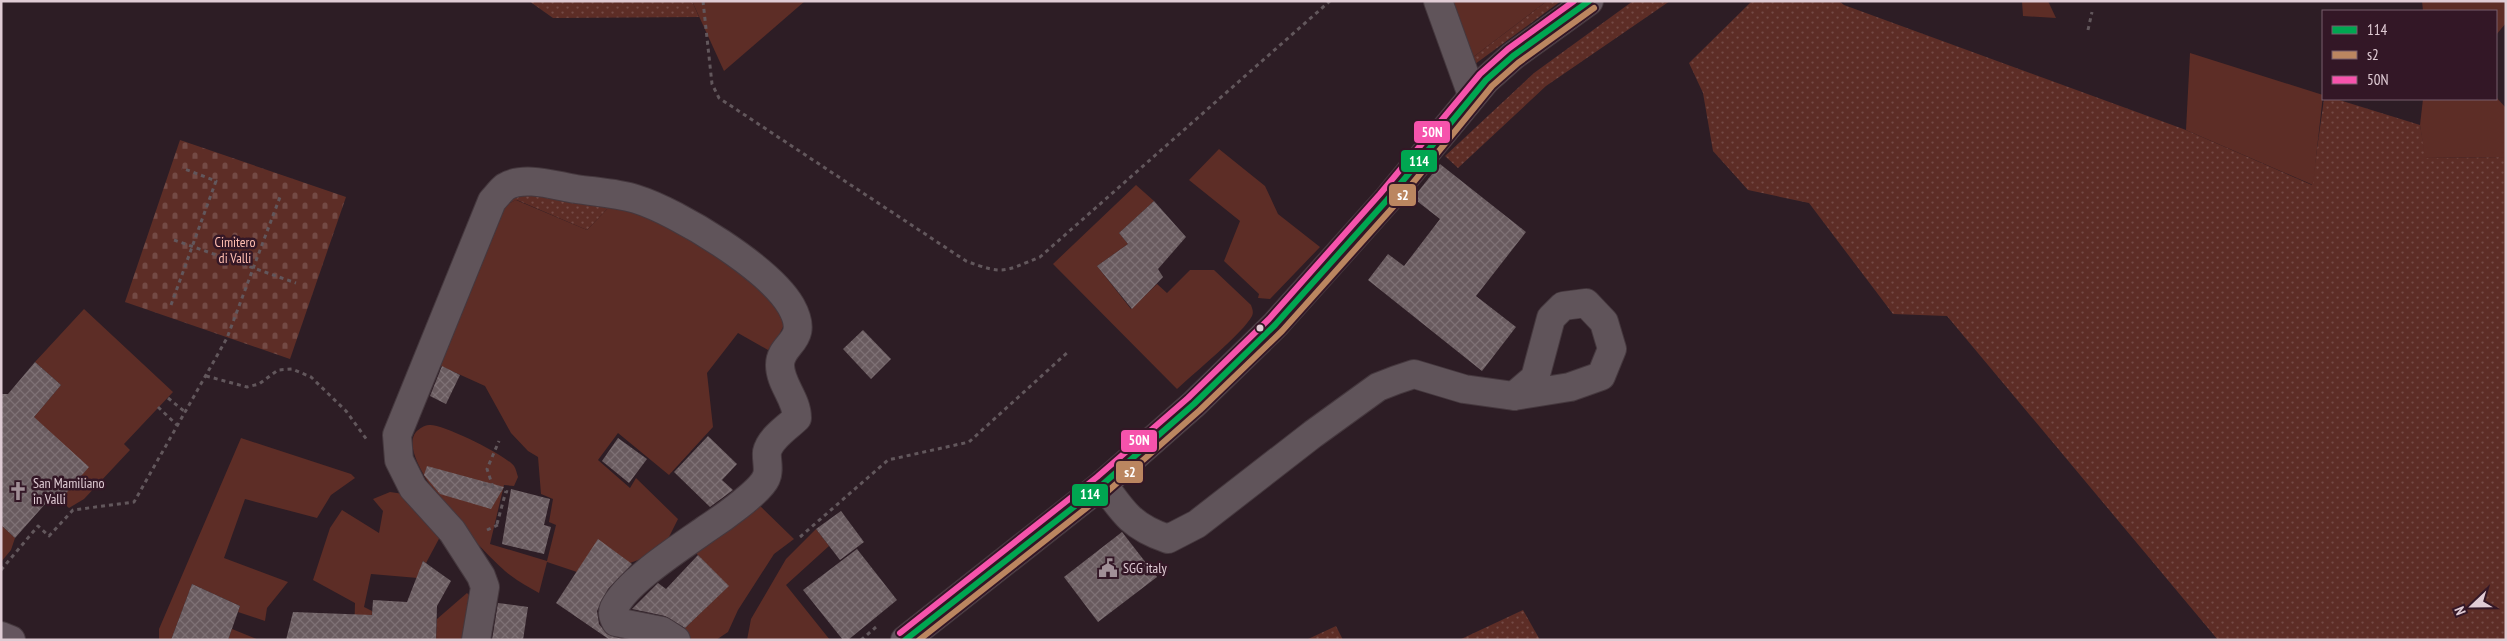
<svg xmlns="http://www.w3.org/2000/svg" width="2507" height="641" font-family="'PT Sans Narrow',sans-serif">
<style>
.grass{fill:url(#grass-dots)}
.cemetery{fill:url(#cemetery-stones)}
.green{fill:#5d2d26}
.building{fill:url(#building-cross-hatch)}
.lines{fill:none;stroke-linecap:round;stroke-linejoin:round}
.minor-casing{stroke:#45383e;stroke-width:30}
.major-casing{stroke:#45383e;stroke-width:30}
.path{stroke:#62575c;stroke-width:3;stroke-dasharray:4 4;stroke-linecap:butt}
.minor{stroke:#60545a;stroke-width:28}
.major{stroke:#65565f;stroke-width:28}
.bus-1-casing{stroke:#331726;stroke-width:10}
.bus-2-casing{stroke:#331726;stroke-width:10}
.bus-3-casing{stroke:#331726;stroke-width:10}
.bus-1{stroke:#00a651;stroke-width:6}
.bus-2{stroke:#bb8660;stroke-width:6}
.bus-3{stroke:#f653ac;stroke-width:6}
.bus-dot{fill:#e0ccd5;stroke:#331726;stroke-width:2}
.labels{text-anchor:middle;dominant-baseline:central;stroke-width:5;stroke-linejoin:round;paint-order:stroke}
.park-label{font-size:14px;fill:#febdb0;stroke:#331726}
.poi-label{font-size:14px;fill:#e0ccd5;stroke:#331726;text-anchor:start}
.line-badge{stroke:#331726;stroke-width:2}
.badge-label{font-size:14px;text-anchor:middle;font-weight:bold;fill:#fff}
</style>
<defs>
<pattern id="grass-dots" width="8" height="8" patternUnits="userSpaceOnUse" patternTransform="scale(1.25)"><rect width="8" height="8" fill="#5d2d26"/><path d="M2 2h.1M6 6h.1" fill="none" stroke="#744a45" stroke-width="1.8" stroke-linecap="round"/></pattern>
<pattern id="cemetery-stones" width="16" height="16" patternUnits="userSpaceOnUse" patternTransform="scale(1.25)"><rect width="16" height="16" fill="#5d2d26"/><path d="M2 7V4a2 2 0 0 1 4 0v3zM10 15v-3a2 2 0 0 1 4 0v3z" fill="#744a45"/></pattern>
<pattern id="building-cross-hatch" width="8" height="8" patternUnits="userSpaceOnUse" patternTransform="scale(1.25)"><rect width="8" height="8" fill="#695b5f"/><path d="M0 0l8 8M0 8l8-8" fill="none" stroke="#7e7175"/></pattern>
</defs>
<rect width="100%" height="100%" fill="#2d1d25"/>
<g class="grass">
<polygon points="529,1 692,1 699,17 553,18"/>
<polygon points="1547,1 1561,1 1471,67 1468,61"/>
<polygon points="1633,1 1670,1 1546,86 1458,168 1445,156 1534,73"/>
<polygon points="1752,1 1839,1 1844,5 2186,130 2312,185 2324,99 2336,99 2420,125 2426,158 2506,157 2506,640 2218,640 1947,316 1893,314 1809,203 1748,190 1713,151 1703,93 1689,63"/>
<polygon points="514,192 610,206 587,230 517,200 508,203"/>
<polygon points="1523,610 1540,640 1459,640"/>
<polygon points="1336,626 1343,640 1306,640"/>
</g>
<polygon class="cemetery" points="180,140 346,197 290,359 125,302"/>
<g class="green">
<polygon points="692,1 805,1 724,71"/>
<polygon points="1445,1 1547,1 1468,61"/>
<polygon points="2022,1 2048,1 2056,18 2023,16"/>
<polygon points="2422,1 2506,1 2506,23 2496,35 2496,11 2423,11"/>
<polygon points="2190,53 2323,95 2313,185 2186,130"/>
<polygon points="2496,97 2506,108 2506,157 2425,158 2420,125 2423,99"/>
<polygon points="1219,149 1265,186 1278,214 1320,247 1270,299 1258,298 1259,294 1224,261 1240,221 1189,180"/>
<path d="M1136 185 1154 201 1119 233 1128 244 1097 266 1131 309 1157 284 1167 293 1190 270H1214L1251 305C1252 308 1254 312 1252 316 1244 332 1193 374 1177 389L1053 264Z"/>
<path d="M516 200 587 230 610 206H633L732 261 779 308 785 323 776 341 768 350 738 333 707 373 713 427 669 475 618 433 598 460 630 488 636 478 678 519 668 539 654 554 630 563 577 572 547 562 539 593C529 587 519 582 510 575 488 558 393 459 416 432 419 429 424 425 429 425 441 423 506 455 514 466 516 469 517 474 518 477L514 486 504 485 490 544 547 561 556 525 549 522 553 499 541 494 538 457 528 451 511 433 485 386 432 362 501 207Z"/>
<polygon points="84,309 173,392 124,444 130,450 84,499 69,508 60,500 34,417 61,385 35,362"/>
<polygon points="241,438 351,474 355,478 331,495 317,518 245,499 224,558 288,582 267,608 265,621 238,612 240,606 192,584 171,640 159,640 159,629"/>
<polygon points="390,492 404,494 441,535 426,563 423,561 418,578 371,574 364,607 372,611 371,640 354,640 355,603 313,580 330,528 342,510 379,533 383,511 373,499"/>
<polygon points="757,503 794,539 774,554 738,610 728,632 716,640 690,640 680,633 728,586 692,549"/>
<polygon points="1,525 15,538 11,550 1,562"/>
<polygon points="816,529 829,546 786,585 830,640 747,640 751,619 786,559"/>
<polygon points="467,593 471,597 465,640 436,640 437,619"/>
<polygon points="232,629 259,640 228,640"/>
</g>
<g class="building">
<polygon points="1440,164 1526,232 1476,296 1516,327 1482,371 1368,280 1388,254 1404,266 1440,219 1413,198"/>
<polygon points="1154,201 1186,237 1158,269 1163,277 1132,309 1097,266 1128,244 1119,233"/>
<polygon points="863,330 891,359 871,379 843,349"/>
<polygon points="35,362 61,385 34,417 89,467 60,500 54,494 15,538 1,525 1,394 8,394"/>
<polygon points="442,366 460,375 446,404 430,396"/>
<polygon points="708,436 737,464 722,480 733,490 710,507 674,472"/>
<polygon points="618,438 647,459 629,483 602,461"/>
<polygon points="427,466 504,487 491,509 440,494 424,475"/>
<polygon points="511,489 550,499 544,525 551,527 544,554 502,544"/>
<polygon points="841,511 864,542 840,560 816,529"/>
<polygon points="1122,532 1157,577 1098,622 1064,577"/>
<polygon points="598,539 632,564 608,589 597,611 599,624 607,634 625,640 610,640 556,603"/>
<polygon points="857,549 897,600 848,640 843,640 803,590"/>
<polygon points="698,555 729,586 685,628 665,616 632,609 658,583 666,589"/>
<polygon points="423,561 451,581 437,606 436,640 286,640 293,612 372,615 373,600 407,602"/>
<polygon points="192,584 240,606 228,640 171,640"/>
<polygon points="498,603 528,607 523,640 492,640"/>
</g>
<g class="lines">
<g class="minor-casing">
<g id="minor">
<polyline points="1438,1 1472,95"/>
<path d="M1103 484C1124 514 1133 527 1168 539L1197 524 1313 434 1378 387 1396 380 1414 374 1464 389 1514 396 1570 387 1601 376 1612 349 1604 322 1586 303 1563 306 1551 318 1535 378 1514 396"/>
<path d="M476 640 485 587 481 576 452 531 413 488 399 460 397 435 492 201C496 197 500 191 505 187 524 175 556 186 576 189 596 192 617 193 636 199 678 212 769 268 791 306 811 342 780 342 780 365 780 384 797 399 797 418 788 427 770 438 767 452 766 460 770 470 766 478 760 492 720 520 706 529 681 547 627 581 614 608 612 613 613 617 616 622L662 631 676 640"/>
</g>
</g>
<g class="major-casing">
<g id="major">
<polyline points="1,636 11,640"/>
<polyline points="905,640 1103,484 1194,404 1275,325 1387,200 1486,80 1513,56 1589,1"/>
</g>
</g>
<g class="path">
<path d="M703 1 712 84 719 98 966 261C1004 275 1003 272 1040 257L1330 1"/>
<polyline points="2088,30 2092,12"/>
<polyline points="174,240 296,283"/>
<polyline points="171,305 216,181 182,168"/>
<polyline points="206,376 247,387 259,384 278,370 292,369 311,377 346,411 367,440"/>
<polyline points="168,398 184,411"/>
<polyline points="158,407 177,425"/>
<polyline points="483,484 508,492"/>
<polyline points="493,487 487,469 499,441"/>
<polyline points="497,524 506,491"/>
<polyline points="487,530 500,524"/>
<polyline points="800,537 888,460 969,442 1069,351"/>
<polyline points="1,570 38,526 49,536 73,510 134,502 227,338 280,197"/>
<polyline points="861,640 876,627"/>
</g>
<use href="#minor" class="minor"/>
<use href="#major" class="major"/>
<g class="bus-1-casing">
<polyline id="bus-1" points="905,640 1103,484 1194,404 1275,325 1387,200 1486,80 1513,56 1589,1"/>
</g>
<g class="bus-2-casing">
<polyline id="bus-2" points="919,640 1108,491 1200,410 1282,331 1394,206 1492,86 1518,63 1594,8"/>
</g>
<g class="bus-3-casing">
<polyline id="bus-3" points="900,633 1097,477 1188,398 1269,319 1380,194 1480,74 1508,49 1574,1"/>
</g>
<use href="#bus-1" class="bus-1"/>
<use href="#bus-2" class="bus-2"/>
<use href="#bus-3" class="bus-3"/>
</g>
<defs>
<g id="church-bare" transform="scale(1.5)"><path d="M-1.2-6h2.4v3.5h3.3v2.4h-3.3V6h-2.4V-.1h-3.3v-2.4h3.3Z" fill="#a18f97" stroke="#331726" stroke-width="2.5" paint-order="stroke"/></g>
<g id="civic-bare" transform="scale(1.5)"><path d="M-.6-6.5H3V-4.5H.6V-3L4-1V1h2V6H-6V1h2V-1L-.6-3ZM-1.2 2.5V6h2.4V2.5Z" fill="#a18f97" stroke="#331726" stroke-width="2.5" paint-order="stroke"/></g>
</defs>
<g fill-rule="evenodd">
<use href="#church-bare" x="18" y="491"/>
<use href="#civic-bare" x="1108" y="568"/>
</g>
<circle class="bus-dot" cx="1260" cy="328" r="4.5"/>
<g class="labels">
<g class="park-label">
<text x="235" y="242">Cimitero<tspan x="235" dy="16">di Valli</tspan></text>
</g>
<g class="poi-label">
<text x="33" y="483">San Mamiliano<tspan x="33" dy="16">in Valli</tspan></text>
<text x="1123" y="568">SGG italy</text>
</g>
</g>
<g class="line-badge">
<rect x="1413" y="120" width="38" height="24" rx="5" fill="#f653ac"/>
<rect x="1400" y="149" width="38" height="24" rx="5" fill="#00a651"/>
<rect x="1388" y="183" width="29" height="24" rx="5" fill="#bb8660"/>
<rect x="1120" y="429" width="38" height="24" rx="5" fill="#f653ac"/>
<rect x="1115" y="460" width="29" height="24" rx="5" fill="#bb8660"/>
<rect x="1071" y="483" width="38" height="24" rx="5" fill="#00a651"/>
</g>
<g class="badge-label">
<text x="1432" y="137">50N</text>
<text x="1419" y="166">114</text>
<text x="1403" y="200">s2</text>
<text x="1139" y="445">50N</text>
<text x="1130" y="477">s2</text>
<text x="1090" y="499">114</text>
</g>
<rect width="2507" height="641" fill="none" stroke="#e0ccd5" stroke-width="5"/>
<rect x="2322" y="10" width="175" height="90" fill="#331726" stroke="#785f6c"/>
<rect x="2332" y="26" width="25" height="8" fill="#00a651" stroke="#785f6c"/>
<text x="2367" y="35" font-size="15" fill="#e0ccd5">114</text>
<rect x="2332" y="51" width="25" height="8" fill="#bb8660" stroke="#785f6c"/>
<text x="2367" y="60" font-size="15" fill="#e0ccd5">s2</text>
<rect x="2332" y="76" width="25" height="8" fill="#f653ac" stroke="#785f6c"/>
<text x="2367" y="85" font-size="15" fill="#e0ccd5">50N</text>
<g transform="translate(2472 606) rotate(248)" stroke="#331726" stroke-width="4" paint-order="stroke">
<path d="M0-4L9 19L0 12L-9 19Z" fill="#e0ccd5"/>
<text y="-8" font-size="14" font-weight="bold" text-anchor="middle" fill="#e0ccd5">N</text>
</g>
</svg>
